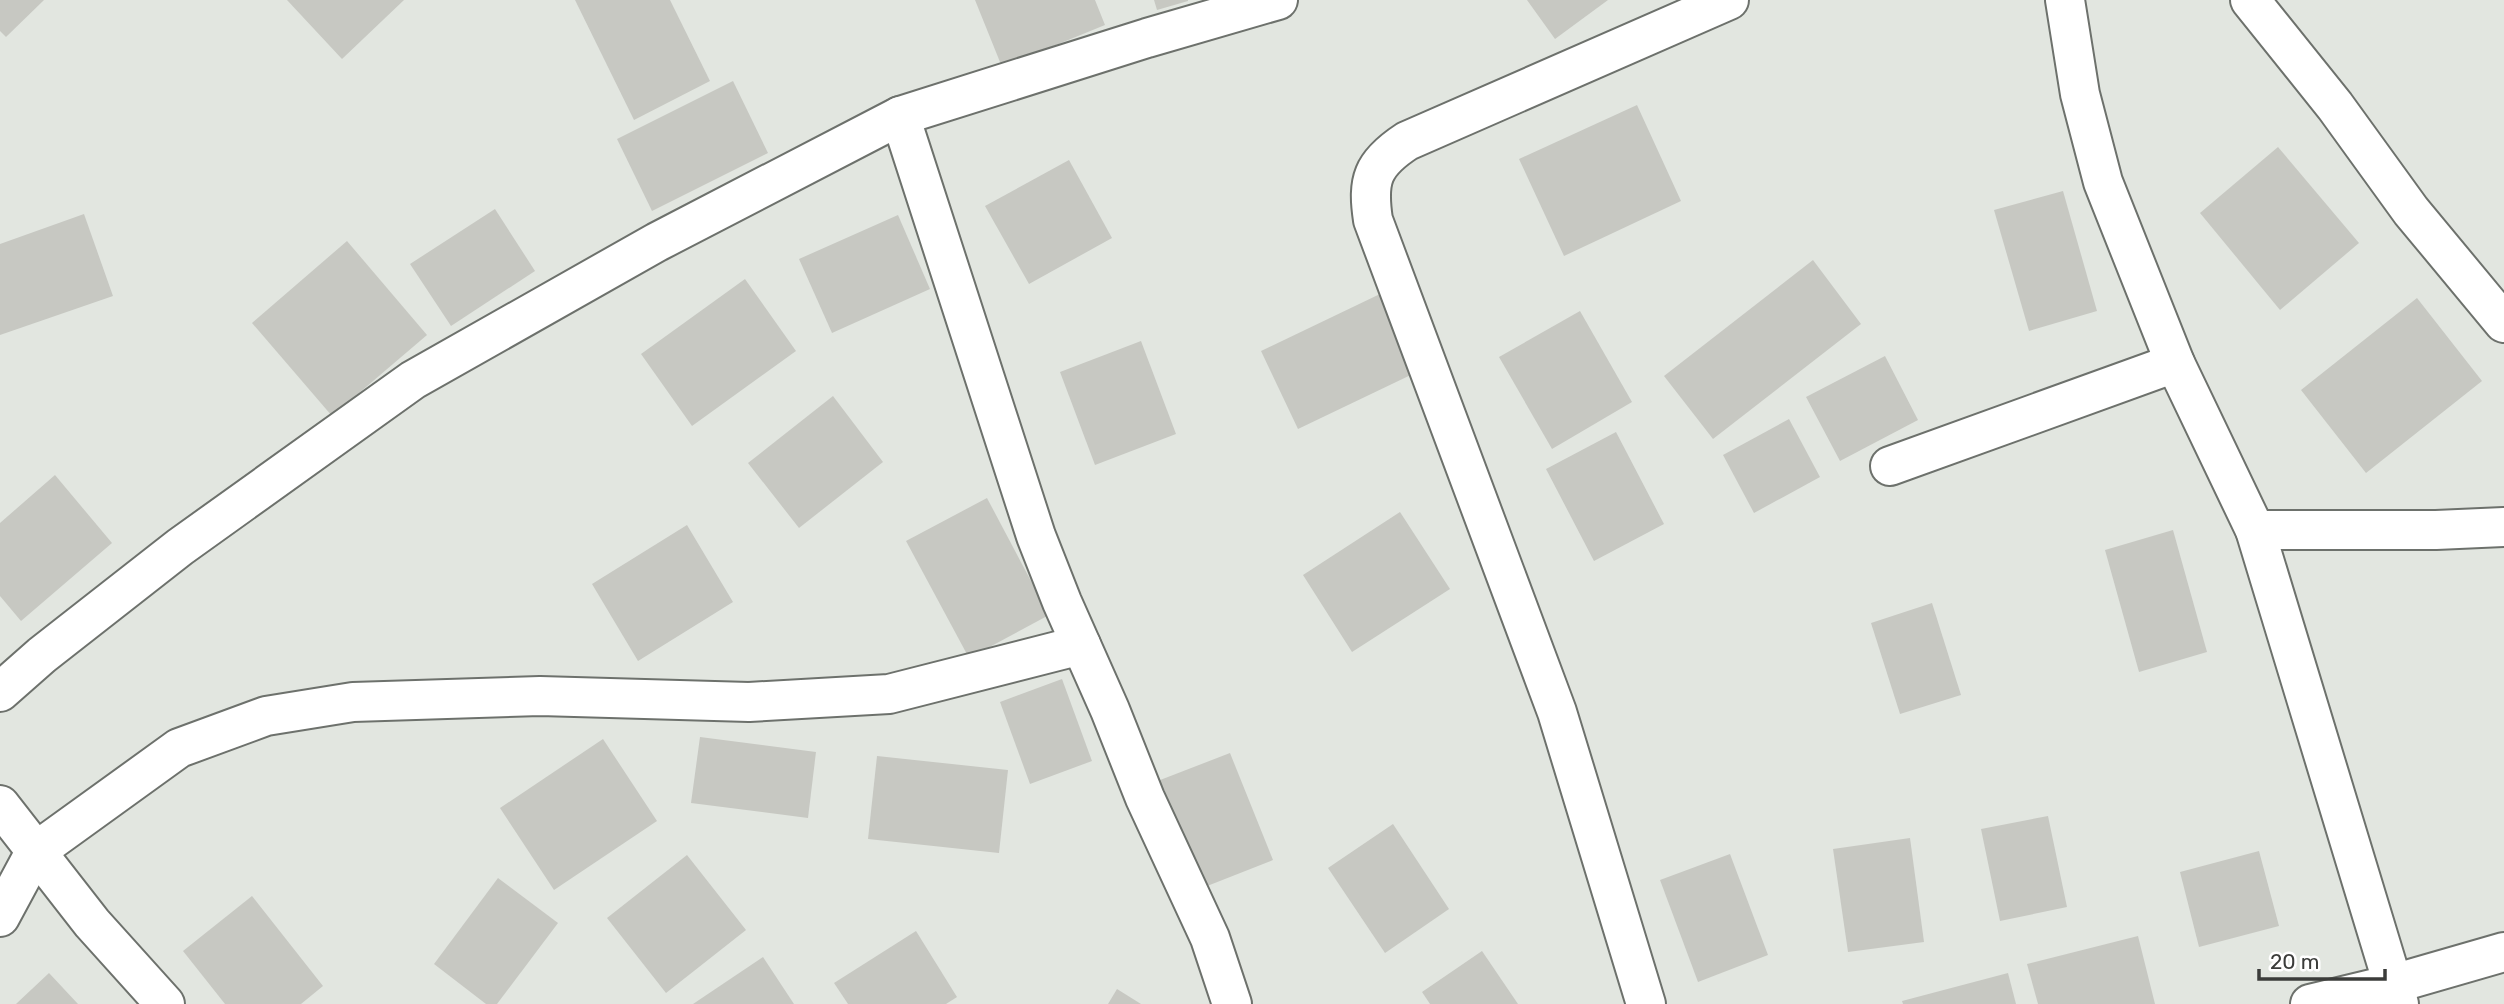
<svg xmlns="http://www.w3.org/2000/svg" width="2504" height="1004" font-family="Rubik,sans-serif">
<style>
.building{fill:#c7c8c2}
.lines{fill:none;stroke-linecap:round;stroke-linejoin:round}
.minor-casing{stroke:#6d716c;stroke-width:42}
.minor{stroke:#fff;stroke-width:38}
</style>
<rect width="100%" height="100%" fill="#e2e6e0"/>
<g class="building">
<polygon points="0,0 44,0 6,37 0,31"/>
<polygon points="287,0 404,0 342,59"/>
<polygon points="575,0 670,0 710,81 634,120"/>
<polygon points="975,0 1095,0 1105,25 1002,67"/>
<polygon points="1154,0 1188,0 1188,1 1157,10"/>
<polygon points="1527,0 1608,0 1555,39"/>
<polygon points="733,81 768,153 652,211 617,139"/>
<polygon points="1637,105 1681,201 1564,256 1519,159"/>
<polygon points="2278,147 2359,243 2280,310 2200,213"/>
<polygon points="1069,160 1112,238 1029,284 985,206"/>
<polygon points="2063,191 2097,311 2029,331 1994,210"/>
<polygon points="495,209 535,271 451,326 410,264"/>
<polygon points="84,214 113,296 0,335 0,244"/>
<polygon points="898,215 930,289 832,333 799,259"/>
<polygon points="347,241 427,335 332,416 252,323"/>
<polygon points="1813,260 1861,324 1713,439 1664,376"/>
<polygon points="745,279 796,351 692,426 641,354"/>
<polygon points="1380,294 1417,372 1298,429 1261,351"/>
<polygon points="2417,298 2482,381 2366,473 2301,390"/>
<polygon points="1580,311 1632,402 1552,449 1499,357"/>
<polygon points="1141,341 1176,434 1095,465 1060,372"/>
<polygon points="1885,356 1918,420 1840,461 1806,397"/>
<polygon points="833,396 883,462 799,528 748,463"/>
<polygon points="1789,419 1820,477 1754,513 1723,455"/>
<polygon points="1616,432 1664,524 1594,561 1546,469"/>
<polygon points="55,475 112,543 21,621 0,596 0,523"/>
<polygon points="987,498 1049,615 969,658 906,541"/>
<polygon points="1400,512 1450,589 1352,652 1303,575"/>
<polygon points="687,525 733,602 638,661 592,584"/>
<polygon points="2173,530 2207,652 2139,672 2105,550"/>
<polygon points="1932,603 1961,695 1900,714 1871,623"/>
<polygon points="1062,679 1092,761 1030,784 1000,702"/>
<polygon points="700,737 816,752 808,818 691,803"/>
<polygon points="603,739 657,821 554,890 500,808"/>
<polygon points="1230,753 1273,860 1197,890 1155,782"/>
<polygon points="877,756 1008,770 999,853 868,839"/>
<polygon points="2048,816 2067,907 2000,921 1981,829"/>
<polygon points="1393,824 1449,909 1385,953 1328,868"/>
<polygon points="1910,838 1924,942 1848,952 1833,849"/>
<polygon points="2259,851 2279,926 2199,947 2180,872"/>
<polygon points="1730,854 1768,955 1698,982 1660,880"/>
<polygon points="687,855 746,930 666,993 607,918"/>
<polygon points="498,878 558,923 497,1004 486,1004 434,964"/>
<polygon points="252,896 323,986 301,1004 225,1004 183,951"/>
<polygon points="916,931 957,997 946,1004 848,1004 834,983"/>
<polygon points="2138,936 2155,1004 2038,1004 2027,964"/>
<polygon points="1482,951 1518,1004 1430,1004 1422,992"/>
<polygon points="763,957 794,1004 693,1004"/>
<polygon points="49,973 78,1004 16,1004"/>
<polygon points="2008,973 2016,1004 1903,1004 1902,1001"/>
<polygon points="1117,989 1141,1004 1108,1004"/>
</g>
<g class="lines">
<g class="minor-casing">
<g id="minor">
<polyline points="2065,0 2080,94 2103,182 2175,363 2255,530 2399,1004"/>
<polyline points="2250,0 2335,106 2411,211 2504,323"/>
<polyline points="900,116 1036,536 1062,602 1110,710 1145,798 1210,938 1232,1004"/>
<polyline points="1890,466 2175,363"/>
<polyline points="2255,530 2436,530 2504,527"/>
<polyline points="0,692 42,655 180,547 413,380 657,242 900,116 1147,38 1278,0"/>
<polyline points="0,805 92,923 165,1004"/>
<polyline points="0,917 35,852 179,748 266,716 353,702 540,696 749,702 889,694 1081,645"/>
<path d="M1646 1004 1557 712 1373 220C1367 180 1372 164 1407 141L1729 0"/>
<polyline points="2310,1004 2393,984 2504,952"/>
</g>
</g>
<use href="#minor" class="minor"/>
</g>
<path d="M2259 969v10h126v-10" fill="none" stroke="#3b3c3a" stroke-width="3.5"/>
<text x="2270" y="969" font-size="21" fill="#3b3c3a" stroke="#ffffff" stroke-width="5" paint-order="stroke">20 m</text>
</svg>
